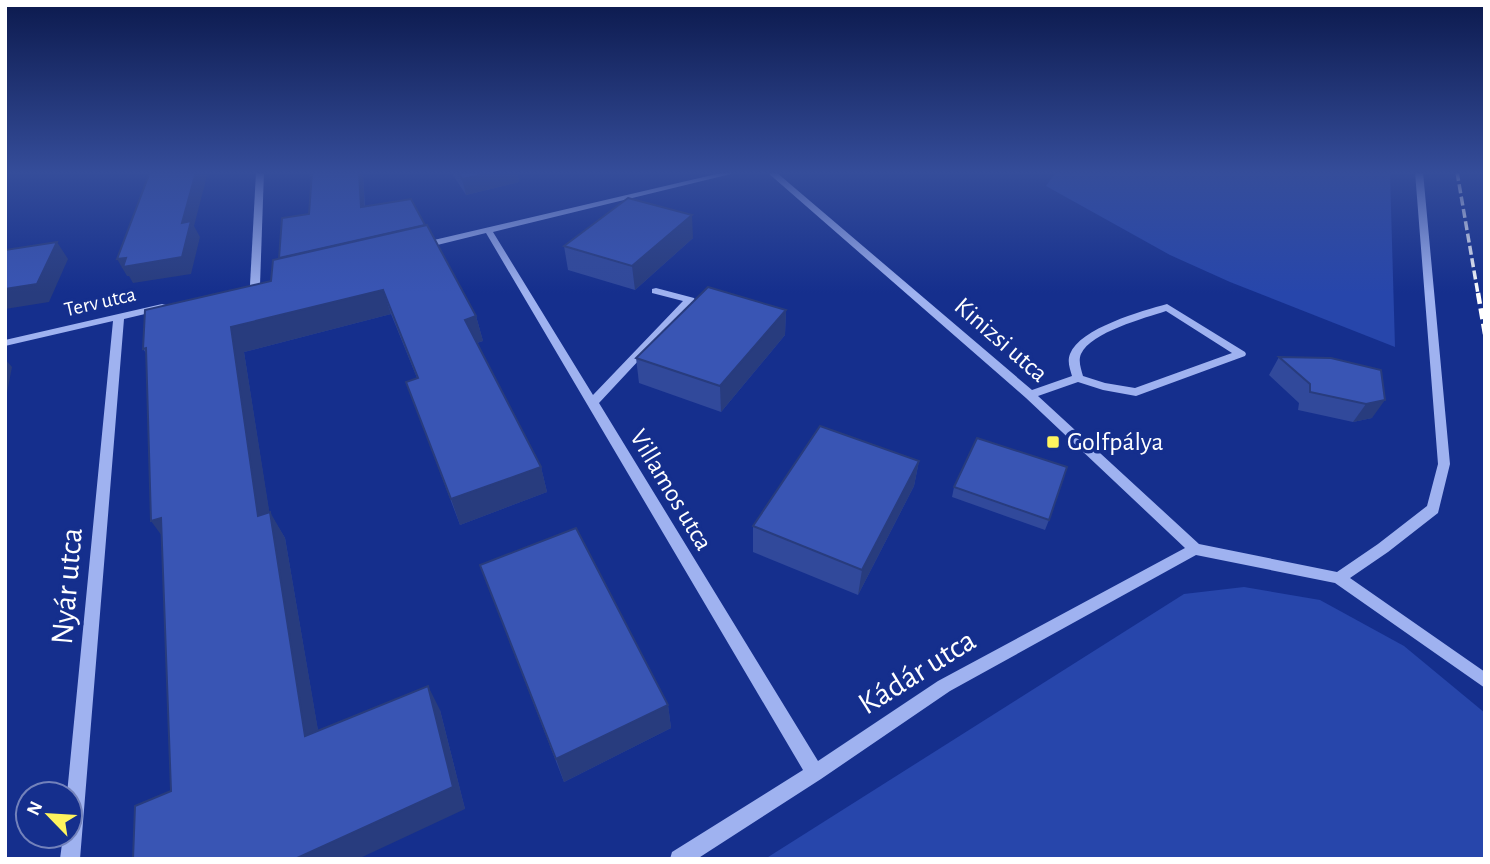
<svg xmlns="http://www.w3.org/2000/svg" width="1490" height="864" font-family="'Alegreya Sans',sans-serif">
<style>
.green{fill:#2746ab}
.lines{fill:none;stroke-linecap:round;stroke-linejoin:round}
.minor{fill:#9fb2f0;fill-rule:evenodd}
.rail-far1{stroke:#fff;stroke-width:3.5;stroke-dasharray:9 3.5;stroke-linecap:butt}
.rail{stroke:#fff;stroke-width:4.5;stroke-dasharray:11 4.5;stroke-linecap:butt}
.wall{fill:#31499b}
.shaded-wall{fill:#283c7e}
.building{fill:#3955b4;stroke:#283c7e;stroke-width:2}
.poi-dot{fill:#fff45e;stroke:#152f8d;stroke-width:2.5}
.labels{text-anchor:middle;dominant-baseline:central;stroke-width:7;stroke-linejoin:round;paint-order:stroke}
.far-street-label{font-size:21px;fill:#fff;stroke:#152f8d}
.street-label{font-size:26px;fill:#fff;stroke:#152f8d}
.poi-label{font-size:26px;fill:#fff;stroke:#152f8d;text-anchor:start}
.near-street-label{font-size:32px;fill:#fff;stroke:#152f8d}
</style>
<rect width="100%" height="100%" fill="#152f8d"/>
<g class="green">
<polygon points="1056,172 1390,172 1395,347 1230,282 1170,255 1046,186"/>
<polygon points="1244,587 1320,600 1404,646 1485,713 1485,859 765,859 1184,594"/>
</g>
<g class="lines">
<g class="minor">
<polygon points="256,172 264,172 260,285 255,288 250,285"/>
<path d="M725 172H739L493 232 593 395 683 301 652 293V289L656 288 694 298 695 300 599 403 818 761 938 681 1185 548 1026 398 767 172H776L1032 390 1072 376C1070 369 1067 362 1070 354 1080 328 1142 311 1167 304L1245 352 1246 354 1245 356 1136 396 1103 390 1078 382 1038 396 1199 544 1337 572 1378 544 1427 506 1438 464 1415 172H1423L1450 464 1438 513 1388 552 1350 578 1485 672V688L1335 583 1196 555 950 691 821 779 697 859H670L672 852 803 770 486 233 421 249 416 246 421 243ZM1166 311 1232 353 1135 388 1105 383 1083 376C1081 369 1078 361 1081 354 1091 332 1145 318 1166 311Z"/>
<polygon points="162,304 166,305 166,309 124,319 80,859 60,859 63,836 70,836 70,794 67,794 113,321 5,346 5,340"/>
</g>
<polyline class="rail-far1" points="1457,172 1478,294"/>
<polyline class="rail" points="1478,293 1485,334"/>
</g>
<g class="wall">
<polygon points="312,172 363,172 365,206 425,225 476,316 483,341 477,343 541,467 547,492 460,525 406,382 417,378 391,314 244,352 269,512 285,538 318,731 440,710 465,809 171,791 162,536 146,353 143,349 271,281 279,258 309,214"/>
<polygon points="451,172 517,172 519,182 466,195"/>
<polygon points="693,238 635,290 568,270 564,246"/>
<polygon points="786,310 785,335 721,412 639,383 636,358"/>
<polygon points="1279,357 1381,370 1372,418 1353,422 1298,410 1299,403 1269,375"/>
<polygon points="919,461 914,486 858,595 753,552 753,526"/>
<polygon points="954,487 1049,520 1045,530 952,497"/>
<polygon points="480,565 668,705 671,728 564,782"/>
</g>
<g class="shaded-wall">
<polygon points="196,172 208,172 194,226 200,237 191,274 133,283 129,276 127,276 117,259 182,223"/>
<polygon points="359,172 363,172 365,219 361,207"/>
<polygon points="492,172 517,172 519,182 466,195 462,179"/>
<polygon points="692,215 693,238 635,290 632,266"/>
<polygon points="57,242 68,259 49,302 5,309 5,289"/>
<polygon points="383,290 391,314 244,352 274,541 258,516 231,327"/>
<polygon points="786,310 785,335 721,412 720,386"/>
<polygon points="476,316 483,341 472,344 465,320"/>
<polygon points="5,359 12,367 5,403"/>
<polygon points="1385,400 1372,418 1353,422 1366,404"/>
<polygon points="919,461 914,486 858,595 862,570"/>
<polygon points="541,467 547,492 460,525 451,499"/>
<polygon points="270,512 285,538 323,759 305,736"/>
<polygon points="161,518 170,547 151,521"/>
<polygon points="428,686 440,710 465,809 358,859 295,859"/>
<polygon points="668,705 671,728 564,782 556,759"/>
</g>
<g class="building">
<polygon points="150,172 196,172 182,223 191,221 182,257 123,267 126,258 117,259"/>
<polygon points="312,172 359,172 361,207 411,199 425,225 279,258 282,218 309,214"/>
<polygon points="458,172 492,172 462,179"/>
<polygon points="628,198 692,215 632,266 564,246"/>
<polygon points="427,225 476,316 465,320 541,467 451,499 406,382 418,378 383,290 231,327 258,516 270,512 305,736 428,686 453,787 295,859 133,859 135,806 171,791 161,518 151,521 146,348 143,349 145,310 271,281 273,260"/>
<polygon points="57,242 37,284 5,289 5,250"/>
<polygon points="708,287 786,310 720,386 636,358"/>
<polygon points="1279,357 1331,358 1381,370 1385,400 1366,404 1310,392 1310,384"/>
<polygon points="820,426 919,461 862,570 753,526"/>
<polygon points="977,438 1067,467 1049,520 954,487"/>
<polygon points="576,528 668,705 556,759 480,565"/>
</g>
<linearGradient id="sky" x2="0" y2="1"><stop stop-color="#0c1a4e"/><stop offset="0.59" stop-color="#354d9a"/><stop offset="1" stop-color="#354d9a" stop-opacity="0"/></linearGradient>
<rect width="1490" height="293" fill="url(#sky)"/>
<rect class="poi-dot" x="1046" y="435" width="14" height="14" rx="3.5"/>
<g class="labels">
<g class="far-street-label">
<text transform="translate(100 302) rotate(-13)">Terv utca</text>
</g>
<g class="street-label">
<text transform="translate(1001 340) rotate(41)">Kinizsi utca</text>
<text transform="translate(671 490) rotate(59)">Villamos utca</text>
</g>
<g class="poi-label">
<text x="1067" y="442">Golfpálya</text>
</g>
<g class="near-street-label">
<text transform="translate(67 586) rotate(-85)">Nyár utca</text>
<text transform="translate(917 672) rotate(-32)">Kádár utca</text>
</g>
</g>
<rect width="1490" height="864" fill="none" stroke="#ffffff" stroke-width="14"/>
<g transform="translate(49 815) rotate(295)"><circle r="33" fill="#152f8d" stroke="#7382bb" stroke-width="2"/>
<path d="M0-5L12 26L0 18L-12 26Z" fill="#fff45e"/>
<text y="-10" font-size="19" font-weight="bold" text-anchor="middle" fill="#ffffff">N</text>
</g>
</svg>
